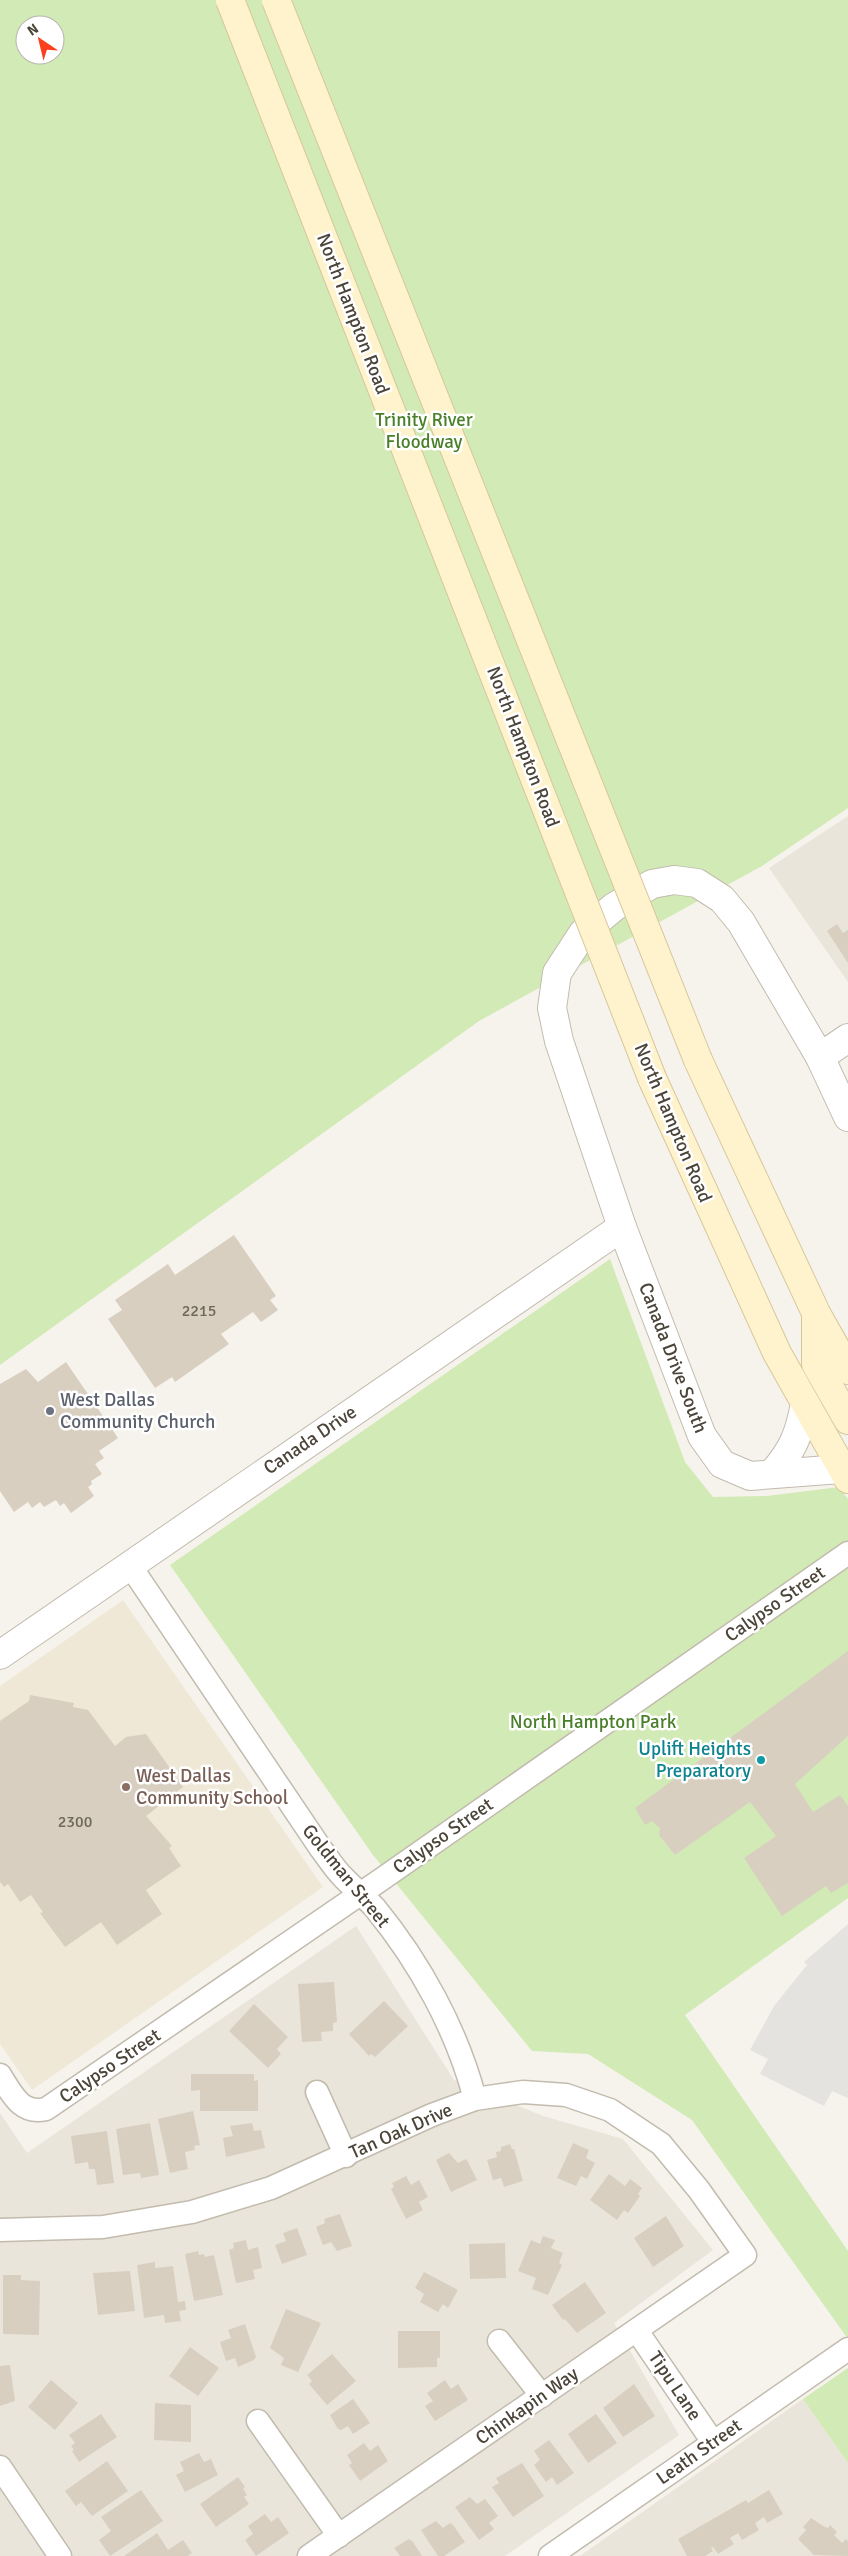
<svg xmlns="http://www.w3.org/2000/svg" width="848" height="2556" font-family="Signika,sans-serif">
<style>
.residential{fill:#eae5da}
.education{fill:#efe8d6}
.green{fill:#d2eab5;fill-rule:evenodd}
.parking{fill:#e5e3e0}
.building{fill:#d8cfc1}
.lines{fill:none;stroke-linecap:round;stroke-linejoin:round}
.minor-casing{stroke:#c2bbae;stroke-width:25}
.tertiary-casing{stroke:#c2bbae;stroke-width:30}
.secondary-casing{stroke:#d6c79b;stroke-width:30}
.minor{stroke:#fff;stroke-width:22}
.tertiary{stroke:#fff;stroke-width:28}
.secondary{stroke:#fff3cd;stroke-width:28}
.secondary-bridge-casing{stroke:#d6c79b;stroke-width:30;stroke-linecap:butt}
.secondary-bridge{stroke:#fff3cd;stroke-width:28}
.worship-dot{fill:#6b7280;stroke:#fff;stroke-width:2}
.culture-dot{fill:#0f9aa8;stroke:#fff;stroke-width:2}
.education-dot{fill:#8d6e63;stroke:#fff;stroke-width:2}
.labels{text-anchor:middle;dominant-baseline:central;stroke-width:5;stroke-linejoin:round;paint-order:stroke}
.number-label{font-size:16px;fill:#6e675b}
.street-label{font-size:19px;fill:#4b4439;stroke:#fff}
.park-label{font-size:19px;fill:#4a7f2a;stroke:#fff}
.worship-label{font-size:19px;fill:#5b616d;stroke:#fff;text-anchor:start}
.culture-label{font-size:19px;fill:#0d838f;stroke:#fff;text-anchor:end}
.education-label{font-size:19px;fill:#785e54;stroke:#fff;text-anchor:start}
</style>
<rect width="100%" height="100%" fill="#f6f3ec"/>
<g class="residential">
<polygon points="848,816 848,982 769,868"/>
<polygon points="356,1926 454,2080 543,2116 623,2139 713,2250 614,2323 679,2435 505,2556 0,2556 0,2113 27,2153"/>
<polygon points="803,2399 848,2463 848,2556 580,2556"/>
</g>
<polygon class="education" points="123,1600 323,1887 32,2090 0,2044 0,1686"/>
<g class="green">
<path d="M0 0H848V808L762 866 479 1021 0 1365ZM25 25H55V55H25Z"/>
<polygon points="610,1259 685,1462 713,1497 767,1496 839,1487 848,1499 848,1898 685,2015 848,2251 848,2339 692,2120 588,2054 532,2051 373,1855 170,1565"/>
<polygon points="848,2368 848,2463 803,2399"/>
</g>
<polygon class="parking" points="848,1924 848,2098 832,2091 824,2106 760,2074 768,2059 750,2050 774,2006 807,1965 804,1962"/>
<g class="building">
<polygon points="837,924 843,933 848,930 848,963 827,931"/>
<polygon points="234,1235 276,1296 270,1300 278,1310 261,1322 253,1312 221,1334 229,1344 175,1382 172,1377 155,1388 108,1319 122,1310 115,1300 168,1264 175,1275"/>
<polygon points="66,1362 118,1438 99,1451 104,1458 95,1464 102,1474 91,1481 92,1484 88,1487 94,1496 71,1513 64,1503 60,1506 56,1500 44,1507 40,1502 32,1508 28,1502 14,1512 0,1491 0,1384 26,1369 38,1382"/>
<polygon points="848,1651 848,1736 795,1784 813,1812 840,1795 848,1806 848,1883 831,1893 826,1886 782,1916 744,1858 776,1836 750,1802 675,1855 659,1835 660,1828 652,1821 645,1825 635,1808"/>
<polygon points="30,1695 74,1703 73,1707 88,1710 115,1746 126,1737 146,1734 183,1787 146,1816 172,1846 169,1848 181,1866 146,1890 162,1914 117,1945 101,1922 65,1947 40,1913 43,1912 31,1895 20,1902 8,1884 4,1887 0,1882 0,1721 29,1701"/>
<polygon points="334,1982 337,2022 333,2023 333,2031 321,2032 322,2041 302,2042 298,1984"/>
<polygon points="384,2001 408,2026 375,2057 371,2054 369,2056 349,2034"/>
<polygon points="254,2004 288,2037 277,2049 281,2054 268,2068 229,2031"/>
<polygon points="191,2074 254,2074 254,2081 258,2080 258,2111 200,2111 200,2090 191,2091"/>
<polygon points="193,2111 200,2145 194,2146 195,2150 185,2152 188,2169 170,2173 158,2119"/>
<polygon points="150,2123 159,2175 141,2178 140,2173 123,2175 116,2129"/>
<polygon points="252,2123 254,2131 261,2130 265,2148 226,2157 223,2138 233,2136 230,2126"/>
<polygon points="107,2131 114,2183 97,2185 95,2169 89,2169 88,2162 75,2164 71,2136"/>
<polygon points="573,2143 589,2150 586,2158 595,2163 587,2179 581,2176 576,2186 557,2178"/>
<polygon points="510,2144 512,2149 514,2149 523,2181 504,2187 501,2178 493,2180 487,2160 497,2157 496,2152 501,2151 501,2147"/>
<polygon points="449,2153 458,2163 466,2159 468,2162 477,2180 451,2192 436,2160"/>
<polygon points="609,2174 625,2186 630,2179 642,2188 638,2194 640,2196 628,2213 624,2210 617,2220 590,2200"/>
<polygon points="406,2176 411,2185 419,2180 428,2197 419,2202 423,2210 406,2219 391,2189 394,2187 392,2183"/>
<polygon points="340,2214 352,2246 337,2251 331,2242 323,2245 316,2227 325,2223 324,2219"/>
<polygon points="666,2216 684,2246 653,2267 634,2238"/>
<polygon points="297,2228 307,2255 282,2264 275,2245 286,2241 283,2233"/>
<polygon points="543,2236 555,2240 551,2248 563,2253 559,2263 562,2265 548,2295 532,2289 536,2278 518,2271 531,2240 540,2244"/>
<polygon points="246,2240 248,2250 258,2247 262,2268 253,2270 255,2279 236,2283 229,2250 234,2248 233,2243"/>
<polygon points="505,2243 506,2278 470,2279 469,2244"/>
<polygon points="198,2251 199,2255 204,2254 205,2257 214,2255 223,2295 194,2301 185,2254"/>
<polygon points="155,2262 155,2268 173,2266 178,2302 185,2301 186,2310 179,2311 181,2321 165,2323 164,2315 144,2318 137,2265"/>
<polygon points="130,2271 135,2311 98,2315 93,2273"/>
<polygon points="424,2272 458,2290 448,2308 443,2304 438,2312 420,2302 424,2294 415,2288"/>
<polygon points="3,2275 21,2275 21,2280 40,2281 39,2335 3,2334"/>
<polygon points="585,2282 606,2313 577,2333 565,2319 563,2320 552,2305"/>
<polygon points="286,2309 321,2323 298,2372 281,2365 284,2358 270,2348"/>
<polygon points="245,2324 256,2357 254,2360 238,2367 235,2358 226,2361 220,2342 231,2338 228,2330"/>
<polygon points="398,2331 440,2331 440,2358 437,2358 437,2367 398,2368"/>
<polygon points="190,2347 219,2368 198,2396 169,2376"/>
<polygon points="332,2354 356,2381 327,2405 309,2384 312,2381 307,2375"/>
<polygon points="10,2365 15,2401 0,2406 0,2366"/>
<polygon points="51,2380 78,2403 55,2430 28,2407"/>
<polygon points="445,2380 451,2389 458,2384 468,2400 435,2421 425,2406 433,2401 427,2393"/>
<polygon points="634,2384 655,2416 623,2437 603,2408"/>
<polygon points="353,2399 370,2423 353,2434 348,2426 341,2430 338,2429 330,2415"/>
<polygon points="155,2403 191,2405 191,2442 154,2440"/>
<polygon points="101,2414 117,2437 79,2462 72,2451 74,2450 71,2446 75,2443 69,2435"/>
<polygon points="596,2414 617,2443 588,2463 568,2434"/>
<polygon points="549,2440 574,2473 557,2485 552,2477 546,2482 534,2465 540,2460 534,2451"/>
<polygon points="364,2443 370,2451 378,2445 388,2461 360,2481 349,2465 352,2463 347,2455"/>
<polygon points="199,2453 204,2462 211,2459 218,2475 185,2492 176,2475 184,2471 180,2462"/>
<polygon points="107,2461 128,2491 92,2516 81,2502 76,2506 65,2491"/>
<polygon points="522,2463 544,2496 513,2517 492,2487 499,2483 496,2478"/>
<polygon points="238,2477 245,2487 243,2489 247,2495 244,2497 249,2504 216,2527 200,2504"/>
<polygon points="141,2490 163,2521 110,2556 99,2540 111,2531 101,2517"/>
<polygon points="769,2490 783,2514 767,2523 764,2517 755,2523 759,2530 742,2540 738,2533 730,2538 734,2544 718,2554 713,2547 711,2548 713,2551 705,2556 687,2556 678,2539 746,2500 748,2503"/>
<polygon points="470,2497 477,2504 485,2499 498,2516 489,2523 494,2529 479,2540 455,2507"/>
<polygon points="265,2514 271,2522 278,2517 289,2533 256,2556 245,2540 253,2534 248,2526"/>
<polygon points="811,2518 823,2526 828,2528 830,2525 837,2532 834,2535 842,2543 846,2539 848,2541 848,2556 814,2555 798,2539 806,2530 803,2527"/>
<polygon points="436,2521 443,2528 450,2523 453,2525 465,2542 444,2556 438,2556 421,2530"/>
<polygon points="157,2533 168,2550 183,2540 192,2553 188,2556 124,2556"/>
<polygon points="409,2539 413,2542 422,2556 400,2556 394,2548"/>
</g>
<g class="lines">
<g class="minor-casing">
<g id="minor">
<path d="M129 1564 321 1849C328 1858 334 1868 342 1876 352 1887 365 1897 375 1908 420 1963 457 2030 475 2099"/>
<path d="M0 2075C12 2094 21 2115 46 2109L382 1879 848 1553"/>
<polyline points="317,2092 346,2156"/>
<polyline points="0,2230 103,2227 192,2212 271,2188 432,2115 475,2099 523,2092 566,2095 610,2110 661,2144 699,2190 745,2255 309,2556"/>
<polyline points="637,2331 713,2442"/>
<polyline points="499,2341 542,2396"/>
<polyline points="258,2421 339,2536"/>
<polyline points="0,2467 60,2556"/>
<polyline points="550,2556 848,2349"/>
</g>
</g>
<g class="tertiary-casing">
<g id="tertiary">
<polyline points="820,1057 848,1038"/>
<polyline points="841,1469 750,1476 722,1464 702,1436 622,1227 559,1041 552,1008 557,973 583,933 614,907 652,884 674,880 697,883 722,899 741,922 820,1057 848,1117"/>
<path d="M772 1474C793 1450 799 1435 805 1404"/>
<polyline points="0,1655 622,1227"/>
</g>
</g>
<g class="secondary-casing">
<g id="secondary">
<polyline points="698,1060 816,1313 848,1370"/>
<polyline points="652,1078 777,1353 848,1479"/>
<polyline points="816,1315 816,1364 848,1420"/>
</g>
</g>
<use href="#minor" class="minor"/>
<use href="#tertiary" class="tertiary"/>
<use href="#secondary" class="secondary"/>
<g class="secondary-bridge-casing">
<g id="secondary-bridge">
<polyline points="230,0 652,1078"/>
<polyline points="276,0 698,1060"/>
</g>
</g>
<use href="#secondary-bridge" class="secondary-bridge"/>
</g>
<circle class="worship-dot" cx="50" cy="1411" r="5"/>
<circle class="culture-dot" cx="761" cy="1760" r="5"/>
<circle class="education-dot" cx="126" cy="1787" r="5"/>
<g class="labels">
<g class="number-label">
<text x="199" y="1311">2215</text>
<text x="75" y="1822">2300</text>
</g>
<g class="street-label">
<text transform="translate(353 314) rotate(69)">North Hampton Road</text>
<text transform="translate(523 747) rotate(69)">North Hampton Road</text>
<text transform="translate(673 1123) rotate(67)">North Hampton Road</text>
<text transform="translate(673 1358) rotate(69)">Canada Drive South</text>
<text transform="translate(310 1440) rotate(-34)">Canada Drive</text>
<text transform="translate(775 1604) rotate(-35)">Calypso Street</text>
<text transform="translate(443 1836) rotate(-35)">Calypso Street</text>
<text transform="translate(346 1876) rotate(51)">Goldman Street</text>
<text transform="translate(110 2066) rotate(-34)">Calypso Street</text>
<text transform="translate(401 2131) rotate(-24)">Tan Oak Drive</text>
<text transform="translate(675 2386) rotate(56)">Tipu Lane</text>
<text transform="translate(527 2406) rotate(-35)">Chinkapin Way</text>
<text transform="translate(699 2452) rotate(-35)">Leath Street</text>
</g>
<g class="park-label">
<text x="424" y="420">Trinity River<tspan x="424" dy="22">Floodway</tspan></text>
<text x="593" y="1722">North Hampton Park</text>
</g>
<g class="worship-label">
<text x="60" y="1400">West Dallas<tspan x="60" dy="22">Community Church</tspan></text>
</g>
<g class="culture-label">
<text x="751" y="1749">Uplift Heights<tspan x="751" dy="22">Preparatory</tspan></text>
</g>
<g class="education-label">
<text x="136" y="1776">West Dallas<tspan x="136" dy="22">Community School</tspan></text>
</g>
</g>
<g transform="translate(40 40) rotate(325)"><circle r="24" fill="#ffffff" stroke="#b7b4b0"/>
<path d="M0-4L9 19L0 12L-9 19Z" fill="#fc3f1d"/>
<text y="-8" font-size="14" font-weight="bold" text-anchor="middle" fill="#4b4439">N</text>
</g>
</svg>
